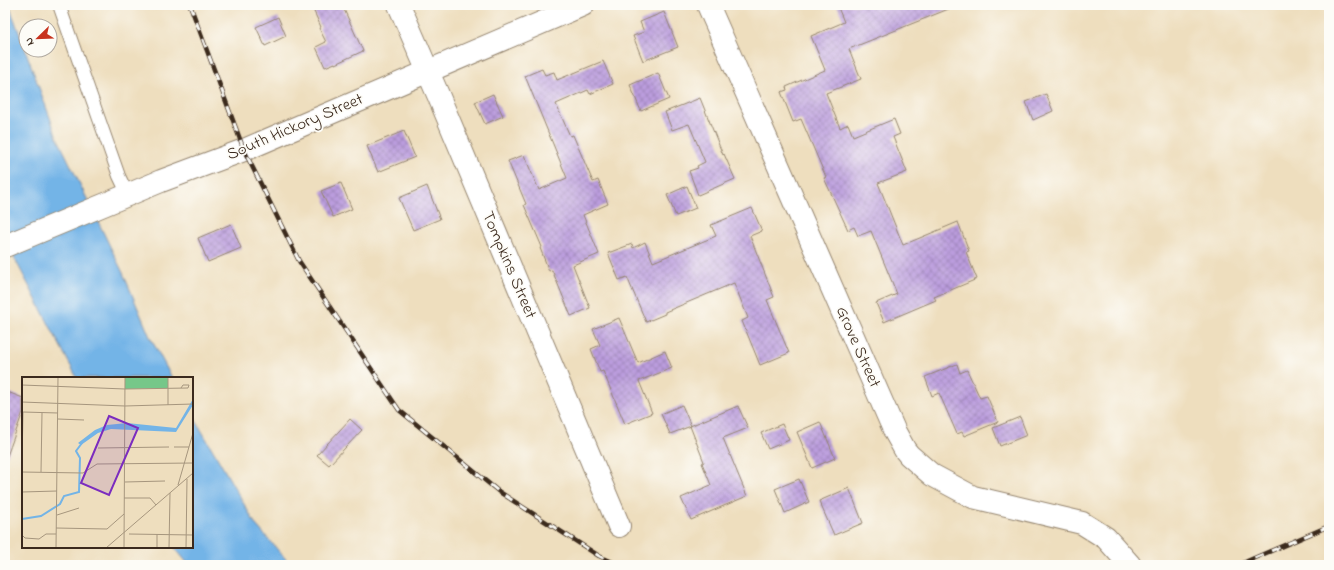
<svg xmlns="http://www.w3.org/2000/svg" width="1334" height="570" font-family="'Indie Flower',sans-serif">
<style>
.water{fill:#73b4e7;stroke:#576f82}
.building{fill:url(#building-cross-hatch)}
.lines{fill:none;stroke-linecap:round;stroke-linejoin:round}
.service-casing{stroke:#94846e;stroke-width:14}
.minor-casing{stroke:#94846e;stroke-width:24}
.tertiary-casing{stroke:#94846e;stroke-width:24}
.service{stroke:#fff;stroke-width:12}
.minor{stroke:#fff;stroke-width:22}
.tertiary{stroke:#fff;stroke-width:22}
.rail-casing{stroke:#3b2a1e;stroke-width:4.5}
.rail{stroke:#fdfcf7;stroke-width:3;stroke-dasharray:9;stroke-linecap:butt}
.labels{text-anchor:middle;dominant-baseline:central;stroke-width:3.5;stroke-linejoin:round;paint-order:stroke}
.street-label{font-size:17px;fill:#3b2a1e;stroke:#fdfcf7}
.inset-river{fill:none;stroke:#73b4e7;stroke-width:2}
.inset-road{fill:none;stroke:#a6967e;stroke-width:1}
.view{fill:#7b2cbf;fill-opacity:0.15;stroke:#7b2cbf;stroke-width:2}
.inset-edge{fill:none;stroke:#3b2a1e;stroke-width:2}
</style>
<defs>
<pattern id="building-cross-hatch" width="8" height="8" patternUnits="userSpaceOnUse"><rect width="8" height="8" fill="#bb9dde"/><path d="M0 0l8 8M0 8l8-8" fill="none" stroke="#9980b3"/></pattern>
</defs>
<rect width="100%" height="100%" fill="#fdfcf7"/>
<filter id="ink" filterUnits="userSpaceOnUse"><feTurbulence type="fractalNoise" baseFrequency=".025" numOctaves="2"/><feDisplacementMap in="SourceGraphic" scale="8" xChannelSelector="R" yChannelSelector="G"/><feConvolveMatrix kernelMatrix="1 2 1 2 8 2 1 2 1" color-interpolation-filters="sRGB"/></filter>
<filter id="wash" filterUnits="userSpaceOnUse"><feTurbulence type="fractalNoise" baseFrequency=".012" numOctaves="4" result="noise"/><feDisplacementMap in="SourceGraphic" scale="16" xChannelSelector="R" yChannelSelector="G"/><feGaussianBlur stdDeviation="0.9" result="paint"/><feColorMatrix in="noise" values="0 0 0 0 0 0 0 0 0 0 0 0 0 0 0 0 0 1.4 0 .05"/><feComposite in="paint" operator="in"/></filter>
<g filter="url(#wash)">
<rect width="100%" height="100%" fill="#eedebe"/>
<g class="water">
<polygon points="5,5 9,5 57,137 123,273 150,337 172,378 77,378 5,240"/>
<polygon points="192,414 256,525 291,565 189,565 175,548 174,547 192,547"/>
</g>
<g id="blocks">
<g class="building">
<polygon points="311,5 342,5 363,51 335,64 335,63 325,67 316,47 326,42 319,28 321,27"/>
<polygon points="837,5 956,6 849,49 861,79 826,93 840,128 848,124 853,136 894,119 900,134 893,137 907,172 878,183 903,245 958,222 969,251 966,252 977,279 934,297 936,300 884,322 876,303 897,294 871,231 858,236 854,227 848,230 824,178 826,177 801,119 793,122 781,92 787,90 786,87 825,70 811,36 844,22"/>
<polygon points="664,12 678,47 643,61 633,36 644,32 640,22"/>
<polygon points="278,17 286,36 265,46 256,27"/>
<polygon points="603,61 613,84 590,94 588,90 556,104 570,136 573,135 593,182 598,180 608,204 583,215 599,254 573,265 590,308 571,316 552,270 549,271 540,248 542,247 524,205 526,204 508,161 524,155 539,190 567,178 525,76 542,69 545,75 554,72 557,80"/>
<polygon points="658,73 669,99 641,111 630,85"/>
<polygon points="493,94 503,116 485,124 475,102"/>
<polygon points="1046,94 1053,111 1033,120 1026,102"/>
<polygon points="700,98 723,155 724,154 735,179 698,195 689,171 698,168 697,166 705,162 689,124 672,130 665,112"/>
<polygon points="404,131 415,157 378,172 367,146"/>
<polygon points="341,183 352,209 333,217 321,191"/>
<polygon points="427,186 440,219 413,230 399,198"/>
<polygon points="687,186 696,208 676,216 667,195"/>
<polygon points="752,208 762,231 750,236 774,297 767,300 789,353 760,365 742,321 748,318 734,283 665,312 665,314 646,322 627,277 619,280 608,253 632,244 633,248 645,242 653,262 716,236 711,225"/>
<polygon points="231,224 241,248 208,262 198,238"/>
<polygon points="619,318 638,363 665,351 672,368 639,381 652,413 625,424 603,371 600,372 591,349 600,345 593,329"/>
<polygon points="957,364 960,373 967,370 980,398 987,396 998,422 964,436 962,432 957,434 939,393 932,396 925,377"/>
<polygon points="5,391 23,398 23,412 7,456 5,456"/>
<polygon points="682,405 691,426 670,434 661,414"/>
<polygon points="738,406 748,428 723,438 747,496 691,520 681,498 711,485 702,463 704,462 690,426"/>
<polygon points="1020,417 1027,435 1000,446 993,428"/>
<polygon points="350,419 362,430 329,465 317,455"/>
<polygon points="820,422 835,458 812,468 797,432"/>
<polygon points="782,424 789,440 768,449 761,433"/>
<polygon points="799,479 809,502 785,513 775,489"/>
<polygon points="849,488 863,523 834,535 819,501"/>
</g>
</g>
</g>
<g filter="url(#ink)">
<use href="#blocks" fill-opacity="0" stroke="#94846e" stroke-width="1"/>
<g class="lines">
<g class="service-casing">
<polyline id="service" points="59,5 119,176 128,195"/>
</g>
<g class="minor-casing">
<g id="minor">
<polyline points="399,5 439,97 619,526"/>
<polyline points="708,5 895,432 905,450 909,455 932,475 973,497 1082,523 1106,538 1130,565"/>
</g>
</g>
<g class="tertiary-casing">
<polyline id="tertiary" points="5,246 161,181 244,150 583,5"/>
</g>
<use href="#service" class="service"/>
<use href="#minor" class="minor"/>
<use href="#tertiary" class="tertiary"/>
<g class="rail-casing">
<g id="rail">
<polyline points="190,5 244,150 299,261 399,410 498,491 599,556 619,565"/>
<polyline points="1238,565 1329,526"/>
</g>
</g>
<use href="#rail" class="rail"/>
</g>
</g>
<g class="labels">
<g class="street-label">
<text transform="translate(295 127) rotate(-23)">South Hickory Street</text>
<text transform="translate(509 265) rotate(67)">Tompkins Street</text>
<text transform="translate(858 347) rotate(66)">Grove Street</text>
</g>
</g>
<g transform="translate(22 377)">
<rect width="171" height="171" fill="#eedebe"/>
<path d="M103 0H146V11L103 12Z" fill="#76c789"/>
<path d="M171 22V28L154 55 89 52 76 56 59 68 56 66 73 53 85 48 105 46 154 51Z" fill="#73b4e7"/>
<path class="inset-river" d="M0 142 19 139 38 127 42 119 57 115 58 81 54 74 60 66"/>
<path class="inset-road" d="M146 0V28M0 8 103 12 166 11 167 8H161L159 11M0 25 103 29 171 27M36 42 62 43M152 70H167M76 71 147 70M0 85 1 35 36 36M0 95 61 96 75 87 171 86M19 95 20 36M103 105 143 104M156 108 171 56M0 115 35 114M102 121H128L134 128M35 138 57 131M34 151 85 152 102 137M107 157 171 158M0 158 3 161 17 162 24 157H34M34 171 36 0M84 171 171 96M102 171 103 0M135 171V157M147 171 148 116M164 171 165 102"/>
<path class="view" d="M87 39 116 51 87 118 59 106Z"/>
<rect width="171" height="171" class="inset-edge"/>
</g>
<rect width="1334" height="570" fill="none" stroke="#fdfcf7" stroke-width="20"/>
<g transform="translate(38 38) rotate(247)"><circle r="19" fill="#fdfcf7" stroke="#afa8a0"/>
<path d="M0-3L7 15L0 10L-7 15Z" fill="#c8321e"/>
<text y="-6" font-size="11" font-weight="bold" text-anchor="middle" fill="#3b2a1e">N</text>
</g>
</svg>
